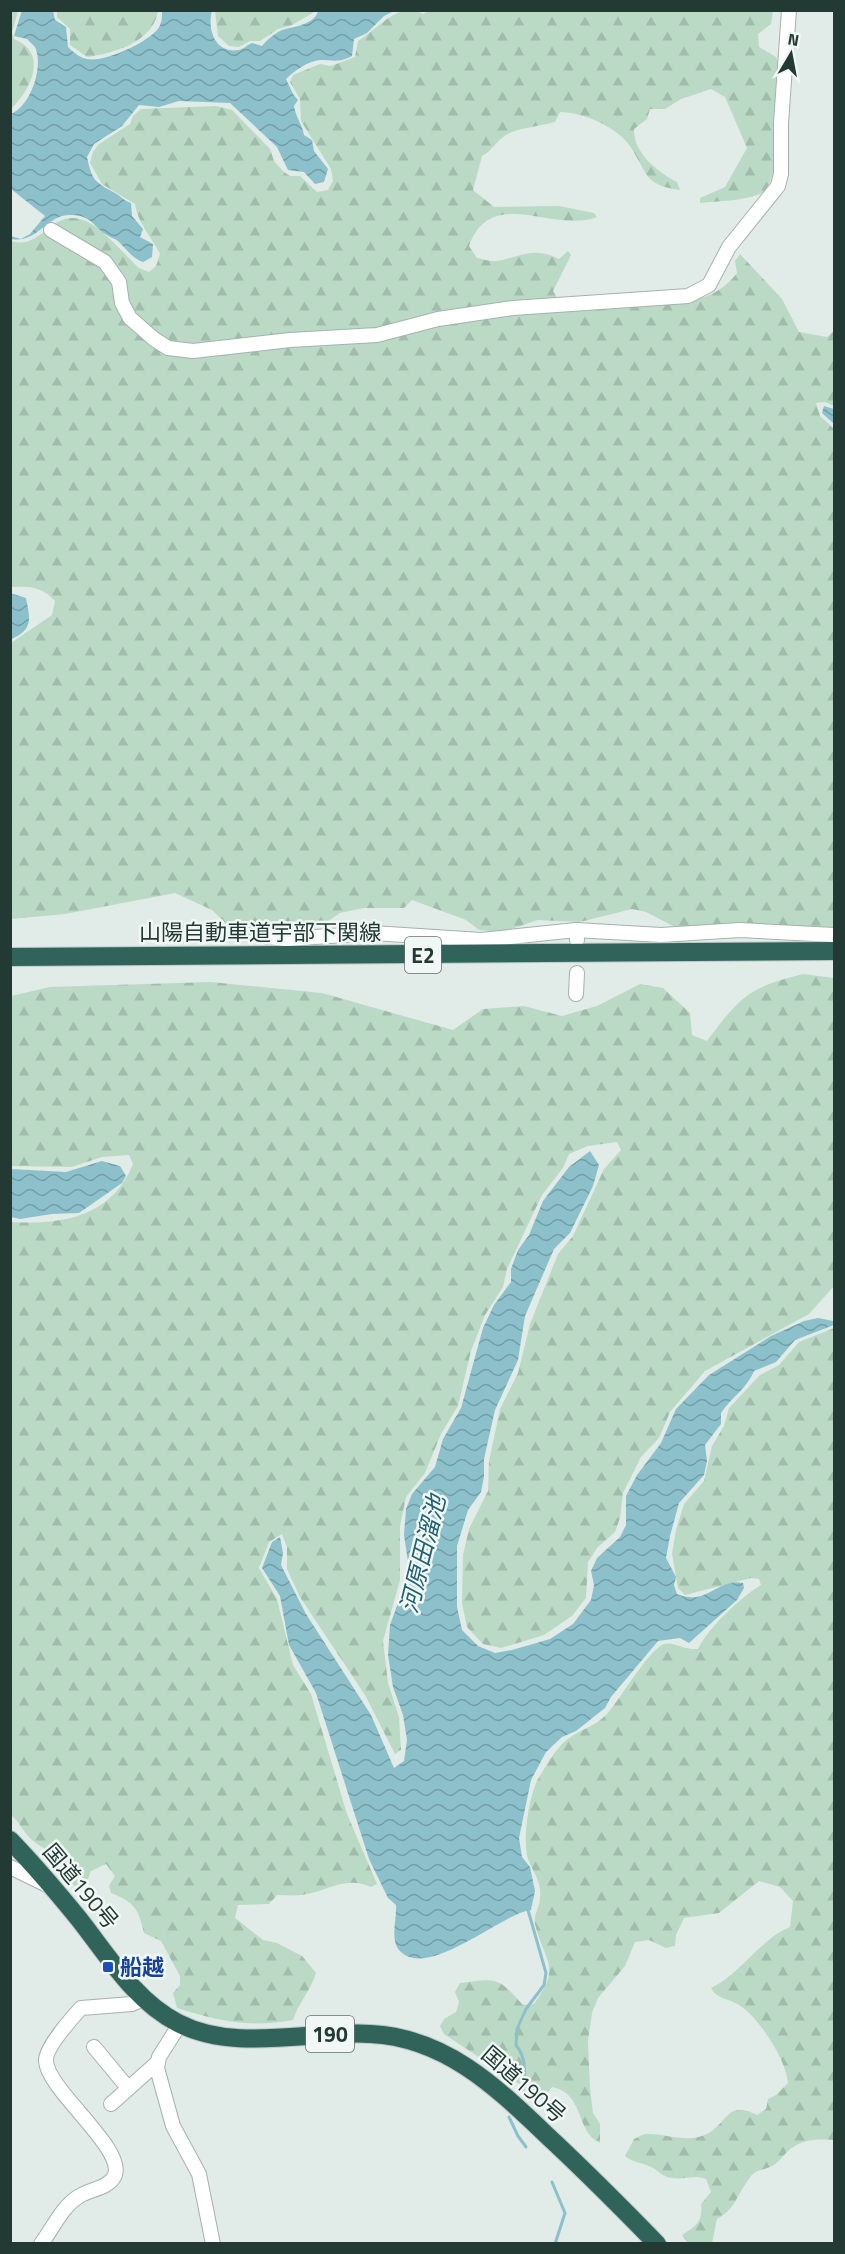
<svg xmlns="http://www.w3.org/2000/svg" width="845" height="2254" font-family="'Titillium Web','Noto Sans JP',sans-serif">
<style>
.forest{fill:url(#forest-firs)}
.water{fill:url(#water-waves)}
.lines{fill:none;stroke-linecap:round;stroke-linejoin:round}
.stream{stroke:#8cc1cc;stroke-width:3}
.minor-casing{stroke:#a4b2ae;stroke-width:16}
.highway-casing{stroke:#c1c8c6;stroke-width:20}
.minor{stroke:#fff;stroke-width:14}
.highway{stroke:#30645b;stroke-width:18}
.transit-dot{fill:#1a4fb4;stroke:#f1f7f5;stroke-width:2}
.labels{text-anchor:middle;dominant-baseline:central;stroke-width:5;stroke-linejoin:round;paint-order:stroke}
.shield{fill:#f1f7f5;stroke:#61736e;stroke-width:1.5}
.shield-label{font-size:21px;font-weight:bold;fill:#233a34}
.street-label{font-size:22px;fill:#233a34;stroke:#f1f7f5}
.transit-label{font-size:22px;font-weight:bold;fill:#164399;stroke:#f1f7f5;text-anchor:start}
.water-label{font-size:24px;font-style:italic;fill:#216272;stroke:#f1f7f5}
</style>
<defs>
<pattern id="forest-firs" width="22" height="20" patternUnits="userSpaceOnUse" patternTransform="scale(1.5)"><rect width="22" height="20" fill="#bbdac5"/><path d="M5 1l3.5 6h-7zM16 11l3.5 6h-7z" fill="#a0bcaa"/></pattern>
<pattern id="water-waves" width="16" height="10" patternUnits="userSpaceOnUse" patternTransform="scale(1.5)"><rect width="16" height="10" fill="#8cc1cc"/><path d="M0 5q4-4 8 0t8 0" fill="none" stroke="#729ea6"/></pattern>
</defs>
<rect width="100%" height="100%" fill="#e1ebe7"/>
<g class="forest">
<path d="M11 10 18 11 12 32 14 39C49 53 31 90 11 109Z"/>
<path d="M430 10 773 11 771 24 758 34 759 47 776 57 779 66C778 91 784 184 760 194 742 201 719 201 700 203V198L725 187 747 148 725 97 711 89 681 99 665 109H650L647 119 634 129C633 153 658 172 677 182L680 190C643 185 648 173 630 146 617 127 583 112 560 112L555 122C541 126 525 127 512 132 498 137 494 150 482 156L473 190 494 207 559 206 594 213 597 217C554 234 491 184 469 246L477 258C483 259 491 262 496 261 521 257 533 246 559 259L568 251 571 255 553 291 557 298H586L685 289 696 299C712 297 728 285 737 273L735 261 740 254 782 299 799 332 827 337 834 331V406L825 402 816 403 820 416 834 429V930L720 924 689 928 673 926 646 912 632 909 580 922 538 920 502 932 479 930 466 920 412 900 404 908H364L340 913 321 926 291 933 266 926 256 936 242 939 212 910 175 893 65 914 11 919V643L52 615 55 601C41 586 30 586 11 587V241C43 251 51 206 86 221 102 228 125 255 139 268L149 272 156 266 160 254C151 236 138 224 135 204L102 184 90 163 93 152 99 144 130 124 133 116 141 109 216 106 232 110 270 149 274 161 284 172 290 176H300L317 192 328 190 333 181 331 169 301 121 300 99 290 82 293 75 320 64 331 66 355 57 358 41C377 30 399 0 423 14Z"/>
<path d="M57 11V10L158 11C153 42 115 53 87 57L70 45V29L57 17Z"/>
<polygon points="215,11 215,10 316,11 292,25 278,29 260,41 250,41 239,47 229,46 218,36"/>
<path d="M803 974 834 978V1286L809 1314 705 1371 670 1412 659 1438 641 1457 623 1493 620 1518 615 1532 597 1548 588 1562 586 1598 572 1616 544 1635 501 1648 483 1644 467 1627 462 1603 463 1555 469 1529 488 1491 489 1461 500 1409 518 1373 530 1324 558 1254 573 1236 604 1169 621 1150 617 1142 588 1146 569 1154 563 1168 542 1195 507 1269 503 1287 485 1315 471 1351 458 1406 441 1434 425 1473 406 1497 400 1526V1580L383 1641 388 1683 399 1717 401 1750 395 1754 365 1695 300 1597 287 1569V1547L282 1534 269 1542 259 1568 277 1599 293 1665 311 1694 347 1814 377 1884 371 1887C345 1875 327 1892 301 1895 293 1896 285 1895 277 1895L269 1904 238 1905 235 1918 263 1940 277 1943 302 1956 316 1973C311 1990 299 2002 293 2020 250 2028 218 2021 177 2008L173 1993 180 1985V1976L161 1941 144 1933C138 1908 135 1903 111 1893L109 1886 115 1876 106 1864 91 1871 88 1879 75 1886 64 1878C60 1849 46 1854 29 1837 22 1830 19 1821 11 1815V1222C62 1225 112 1217 133 1164L129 1155 102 1157 72 1167 11 1166V996L50 987 210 982 322 993 453 1030 483 1009 524 1006 562 1016 597 1006 640 984 663 988 690 1013 692 1035 707 1041C741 996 747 988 803 974Z"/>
<path d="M834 1328V2140C817 2139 799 2139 786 2153 782 2157 777 2164 772 2166 760 2172 755 2168 746 2183 736 2198 734 2210 717 2219L712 2243H688L682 2235C696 2226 703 2222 701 2204L711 2192 706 2179C693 2174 685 2180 672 2178 663 2177 659 2171 651 2167 642 2162 633 2163 625 2156L634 2139C638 2137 643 2134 647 2134 665 2133 687 2144 707 2134 728 2123 727 2099 757 2115L766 2109 768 2099 776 2095 788 2083C787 2061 758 2016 739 2005 728 1998 718 2000 711 1988 741 1974 760 1939 790 1927L793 1901 780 1887 759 1881 719 1913 684 1918 676 1935 675 1946 666 1948 649 1940 635 1942 625 1966 598 1998 592 2013 588 2041 590 2088 593 2113 600 2124V2143C575 2132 585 2093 552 2087L542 2099 444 2034 440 2026 444 2019 456 2012 459 2002 455 1992 460 1983C497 1978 498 1977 523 2005L534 2004C562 1965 545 1964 535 1924 533 1915 540 1907 540 1898 542 1882 533 1872 528 1859 522 1841 529 1796 538 1779 545 1768 557 1746 568 1739 581 1729 594 1727 606 1715 620 1700 648 1650 664 1644 674 1641 683 1650 698 1649 708 1628 741 1597 761 1585L759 1579 751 1578 685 1595 678 1588 672 1554 676 1530 684 1504 704 1481 712 1446 724 1426 729 1408 760 1375 779 1365 799 1342Z"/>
</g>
<g class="water">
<path d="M22 10 53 11 55 20 66 27 68 47C72 51 78 56 83 58 101 65 143 44 155 32 162 26 162 18 162 11H212C207 29 215 54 239 50 244 49 247 45 252 43L262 46C266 41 274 34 280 31 292 26 314 26 318 11H394L384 16 367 33 354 39 352 56C339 63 333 60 320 60 308 61 294 71 286 79L293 94 298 100 294 106C296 118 302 124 304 135L312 140 314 151 328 169 324 182 315 184 304 172 288 170 277 147 230 103 179 101 159 107 139 105 122 126 94 144 87 157C92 181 95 182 115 193 121 196 124 201 131 203L132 216 143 229 140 237 153 244 152 257 143 262C132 258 127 250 119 242 115 238 111 238 107 235 93 227 93 216 72 215 47 213 38 244 11 239V236L21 239 30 234 45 216 11 189V114C31 106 44 66 35 47L27 39 14 36Z"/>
<polygon points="824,406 834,409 834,424 822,413"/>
<path d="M10 593 26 598C30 618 34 630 11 639Z"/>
<path d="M590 1151 599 1165 593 1186 570 1233 554 1249 525 1316 518 1360 495 1410 484 1459V1477L481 1492 468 1510 457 1546V1607L462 1630 478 1646 495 1653 512 1650 550 1639 573 1624 591 1600 594 1585 591 1571 597 1558 620 1537 626 1525V1496L637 1475 661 1443 676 1409 709 1375 771 1336 804 1321 818 1318 833 1321 834 1325 795 1340 776 1362 754 1371C748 1387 731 1398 721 1413V1424L705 1445 707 1461 704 1475 679 1503 670 1536 666 1558 676 1577 674 1585 677 1594C707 1607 718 1577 743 1583L744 1588 737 1600 689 1643 680 1638 658 1641 611 1697 605 1708 576 1731 562 1737 546 1752 531 1780 519 1838 522 1857 530 1867 535 1891 531 1910C502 1913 426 1982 399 1950 390 1939 397 1918 396 1905L388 1898 369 1859 316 1693 289 1645 280 1596 262 1568 272 1542 280 1537 283 1553 281 1565 306 1614 371 1715 394 1768 404 1761 407 1740 403 1715 393 1687 388 1655 390 1625 398 1603 408 1562 404 1535 406 1509 412 1494 435 1467 443 1439 461 1408 483 1328 494 1305 511 1282V1269L518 1250 529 1235 543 1201 569 1167Z"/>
<polygon points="102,1161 120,1166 126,1176 122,1183 79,1213 52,1214 20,1219 11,1217 11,1169 66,1172"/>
</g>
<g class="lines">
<g class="stream">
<path d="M523 2091C525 2073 527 2059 516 2045L517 2029 526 2009 544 1985 546 1973 528 1910"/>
<polyline points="509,2117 518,2136 526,2147"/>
<polyline points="552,2182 565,2213 555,2244"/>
</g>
<g class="minor-casing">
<g id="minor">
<polyline points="51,230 105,262 119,282 122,303 130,318 154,339 168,348 193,351 290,340 377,335 438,319 513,308 688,296 709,285 729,247 778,186 781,174 781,123 789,10"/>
<polyline points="576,930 661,935 740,930 834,935"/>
<polyline points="267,937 286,939 373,933 481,940 576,930 577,940"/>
<polyline points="576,994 577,973"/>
<polyline points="10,1867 49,1886"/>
<polyline points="180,2024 159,2057 157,2068 173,2126 199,2174 213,2244"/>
<polyline points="94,2047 128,2088"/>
<polyline points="111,2104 158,2062"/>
<path d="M41 2244C53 2228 62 2207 78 2197 89 2189 107 2189 114 2177 129 2151 47 2090 46 2061 45 2048 72 2018 81 2008L132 2004 143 1999"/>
</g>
</g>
<g class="highway-casing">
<g id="highway">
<polyline points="10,957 834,951"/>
<path d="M10 1840C35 1866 57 1892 79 1919 108 1956 135 2001 178 2023 236 2053 309 2030 371 2034 449 2038 500 2091 554 2142 589 2175 623 2209 657 2244"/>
</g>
</g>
<use href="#minor" class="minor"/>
<use href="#highway" class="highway"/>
</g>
<rect class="transit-dot" x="102" y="1961" width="12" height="12" rx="3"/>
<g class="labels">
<g class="shield">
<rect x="405" y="937" width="36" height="36" rx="4.5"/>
<rect x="306" y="2016" width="48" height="36" rx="4.5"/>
</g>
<g class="shield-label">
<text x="423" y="955">E2</text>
<text x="330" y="2034">190</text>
</g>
<g class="street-label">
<text x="260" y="932">山陽自動車道宇部下関線</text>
<text transform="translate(81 1886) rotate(50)">国道190号</text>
<text transform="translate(524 2084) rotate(41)">国道190号</text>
</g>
<g class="transit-label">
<text x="120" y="1967">船越</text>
</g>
<g class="water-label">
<text transform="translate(422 1554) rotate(-76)">河原田溜池</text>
</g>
</g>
<rect width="845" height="2254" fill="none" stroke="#233a34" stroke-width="24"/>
<g transform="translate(791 54) rotate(10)" stroke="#f1f7f5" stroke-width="4.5" paint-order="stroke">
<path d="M0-4.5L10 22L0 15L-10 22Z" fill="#233a34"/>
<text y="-9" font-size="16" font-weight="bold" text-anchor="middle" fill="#233a34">N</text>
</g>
</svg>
